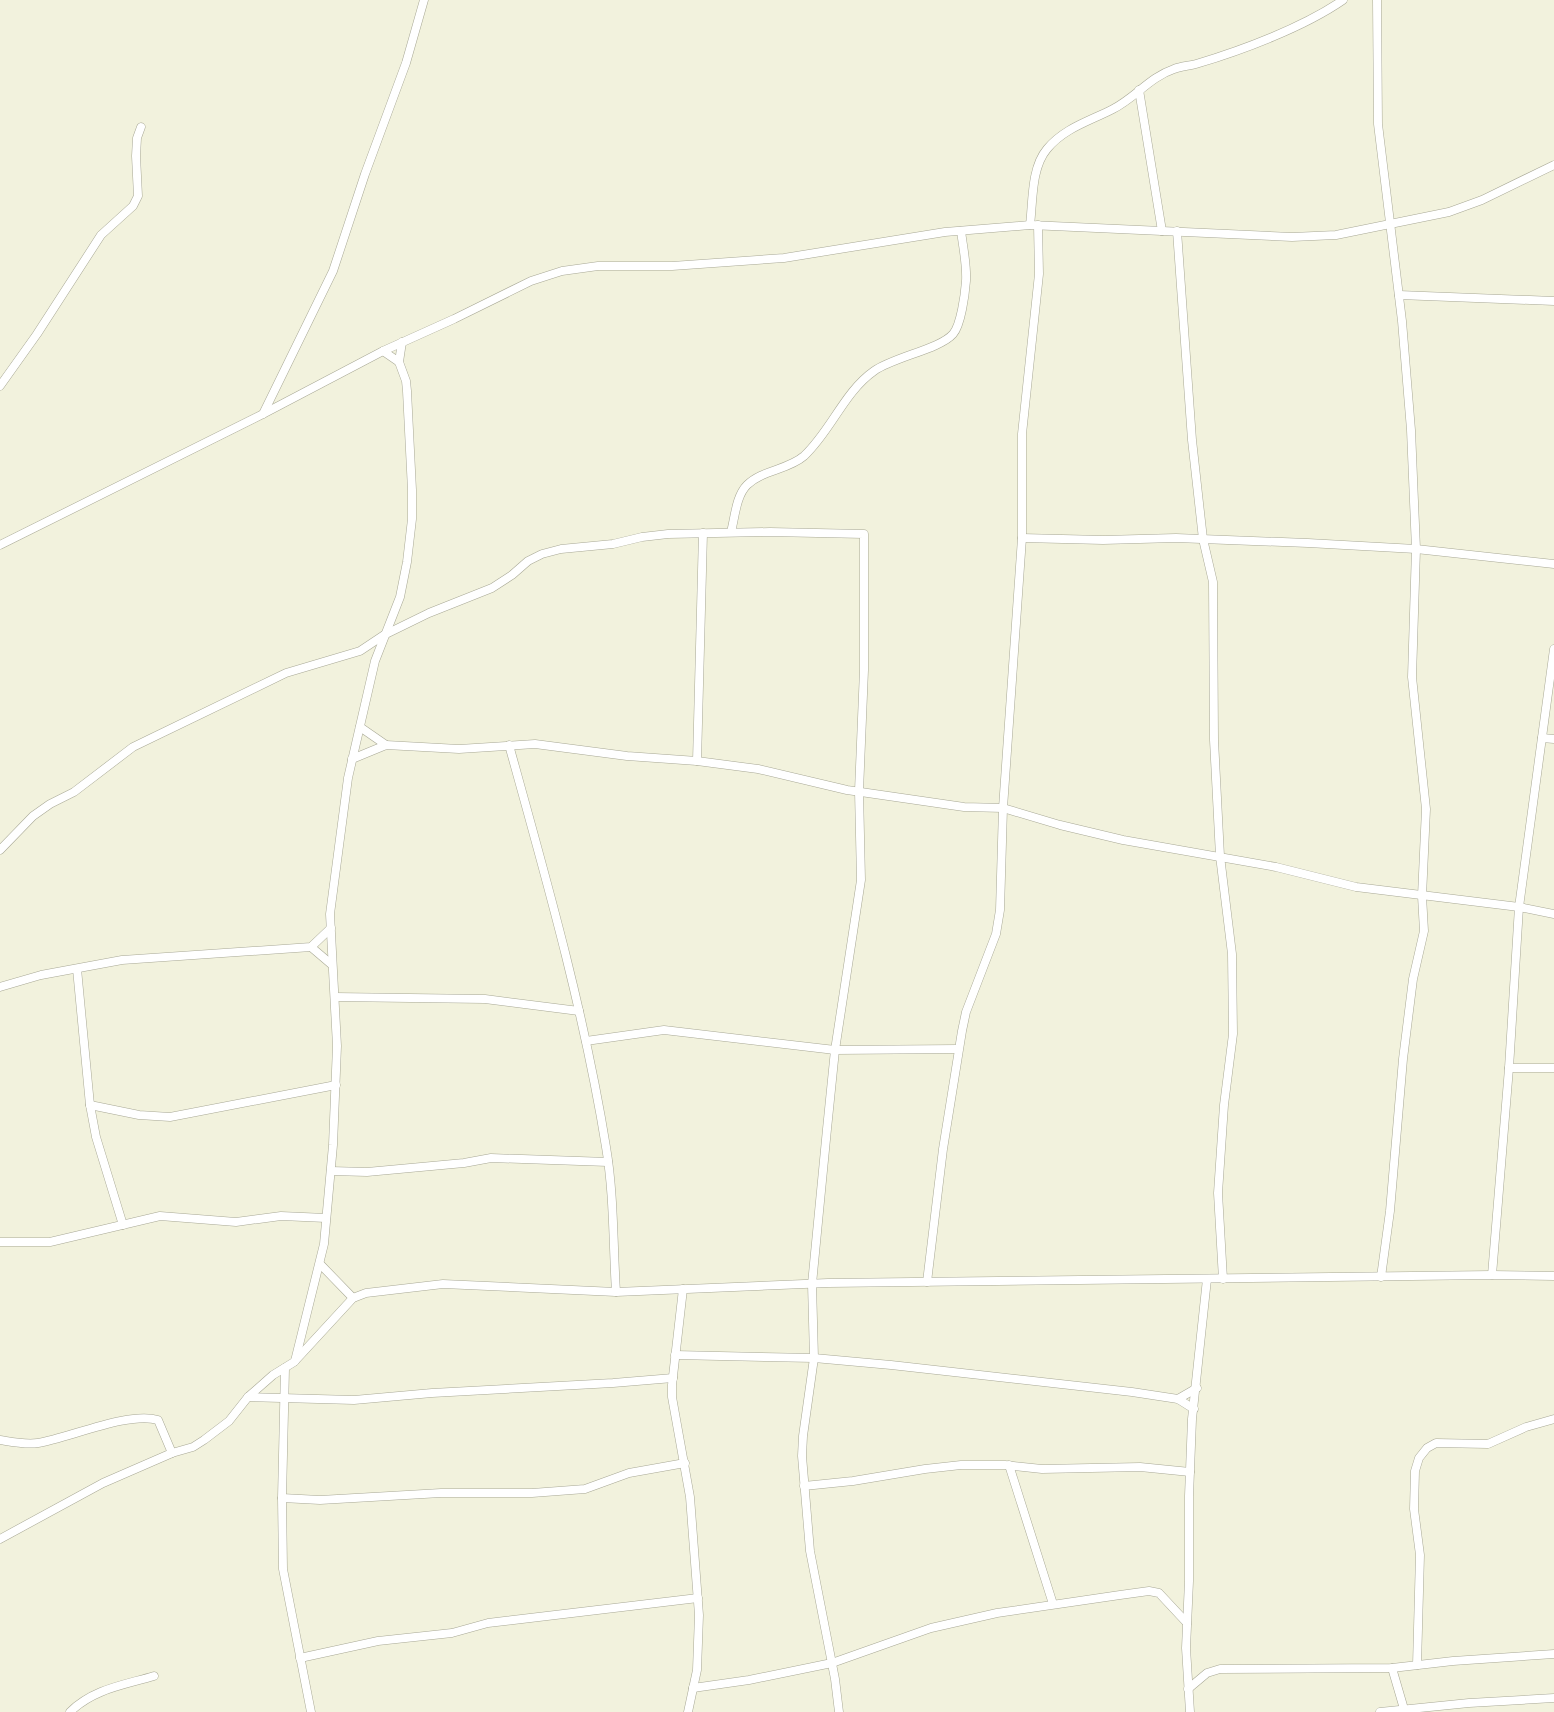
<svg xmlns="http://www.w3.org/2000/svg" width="1554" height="1712" font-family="'Space Grotesk',sans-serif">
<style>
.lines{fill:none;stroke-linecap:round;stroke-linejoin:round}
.minor-casing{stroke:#a8a895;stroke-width:9}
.minor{stroke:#fff;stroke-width:8}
</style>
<rect width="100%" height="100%" fill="#f2f2dd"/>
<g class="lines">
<g class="minor-casing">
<g id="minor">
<polyline points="1377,0 1378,124 1402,321 1411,430 1416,549 1412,677 1426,809 1422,896 1424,931 1413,979 1403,1059 1390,1211 1381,1277"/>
<polyline points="1139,90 1162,231"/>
<path d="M1030 225C1033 201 1031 168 1047 149 1064 128 1090 121 1113 109 1135 98 1150 77 1174 69 1181 66 1189 66 1196 64 1243 50 1304 27 1343 0"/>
<polyline points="1177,231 1192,440 1203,539 1213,582 1214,740 1220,856 1232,954 1233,1034 1224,1105 1218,1193 1223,1279"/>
<polyline points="1399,295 1554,301"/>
<polyline points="383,351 399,362"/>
<polyline points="0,386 37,334 101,235 133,206 138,196 136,156 137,138 141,127"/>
<polyline points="263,414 333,271 365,174 406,63 424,0"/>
<path d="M731 532C735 517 736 496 747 485 762 470 788 470 804 456 831 431 844 392 874 371 894 357 940 349 953 334 961 325 965 294 966 281 967 265 963 247 961 231"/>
<polyline points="1022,538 1103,540 1176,538 1308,543 1416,549 1554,564"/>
<polyline points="0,545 263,414 383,351 454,319 531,281 562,271 598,266 672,266 784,258 945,232 1030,225 1292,237 1336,235 1449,212 1482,200 1554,165"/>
<polyline points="360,727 386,745"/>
<polyline points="1542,738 1554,739"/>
<path d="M509 745C546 878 584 1011 606 1147 614 1194 613 1244 616 1292"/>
<polyline points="352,759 386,745 459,749 535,744 627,756 697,761 758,769 847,790 964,807 1003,808 1060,825 1123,840 1276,867 1356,887 1519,907 1554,914"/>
<polyline points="697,761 703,533"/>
<polyline points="0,850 33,816 50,804 74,792 133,747 286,673 360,651 384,635 429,613 492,588 512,575 528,561 542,554 561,549 613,544 642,537 668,534 770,532 864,534 864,670 859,791 861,880 835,1050 827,1129 812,1284 814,1358 803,1436 802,1456 810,1551 835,1679 839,1712"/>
<polyline points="311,947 331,964"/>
<polyline points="77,969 90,1105 96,1137 123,1225"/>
<polyline points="0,987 41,975 122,960 311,947 331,928"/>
<polyline points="335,997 485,999 579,1011"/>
<polyline points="586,1041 664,1030 835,1050 958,1049"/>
<polyline points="1509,1068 1554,1068"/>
<polyline points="90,1105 139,1115 170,1117 336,1085"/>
<polyline points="331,1171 367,1172 464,1163 491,1158 608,1162"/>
<polyline points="0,1242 50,1242 160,1216 236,1222 281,1216 326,1218"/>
<polyline points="320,1264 353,1298"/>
<polyline points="1492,1275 1509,1068 1519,907 1554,649"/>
<polyline points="927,1282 943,1149 962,1031 966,1012 996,934 1000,910 1003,808 1022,538 1022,434 1039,274 1038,225"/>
<polyline points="683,1289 672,1385 672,1397 690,1497 699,1615 697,1670 688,1712"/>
<polyline points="675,1355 814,1358 891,1365 1132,1392 1178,1399 1194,1409"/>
<polyline points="295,1361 324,1244 333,1145 337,1046 330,914 348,778 375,661 400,597 407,562 412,519 412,490 407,391 406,381 399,362 402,342"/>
<polyline points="285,1368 282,1498 283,1569 311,1712"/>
<polyline points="248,1397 354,1400 432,1393 613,1383 673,1378"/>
<polyline points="1178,1399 1197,1388"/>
<path d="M0 1440C12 1442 26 1445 38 1443 69 1438 129 1411 158 1420L172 1453"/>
<polyline points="1009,1465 1053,1604"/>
<polyline points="804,1486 853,1481 925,1469 961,1465 1005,1465 1042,1469 1140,1467 1190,1472"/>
<polyline points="282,1498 320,1500 441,1493 532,1493 585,1489 629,1473 685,1463"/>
<polyline points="0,1539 103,1483 172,1453 193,1447 204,1440 229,1421 248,1397 273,1375 294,1362 353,1298 366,1293 443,1284 616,1292 828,1283 1492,1275 1554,1276"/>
<polyline points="300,1658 378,1641 452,1633 488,1623 698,1598"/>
<polyline points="1417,1665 1420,1555 1414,1509 1415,1471 1419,1458 1427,1448 1436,1443 1488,1444 1526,1427 1554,1419"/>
<polyline points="1392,1668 1404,1709"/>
<polyline points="693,1688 749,1680 832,1663 931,1628 997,1613 1120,1595 1149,1591 1159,1593 1187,1623"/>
<polyline points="1188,1689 1207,1673 1220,1669 1392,1668 1453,1661 1554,1654"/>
<path d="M70 1712C93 1689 124 1685 154 1676"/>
<polyline points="1190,1712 1186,1648 1189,1581 1189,1496 1192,1419 1207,1279"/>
<polyline points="1380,1712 1469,1703 1554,1698"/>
</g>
</g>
<use href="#minor" class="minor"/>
</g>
</svg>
